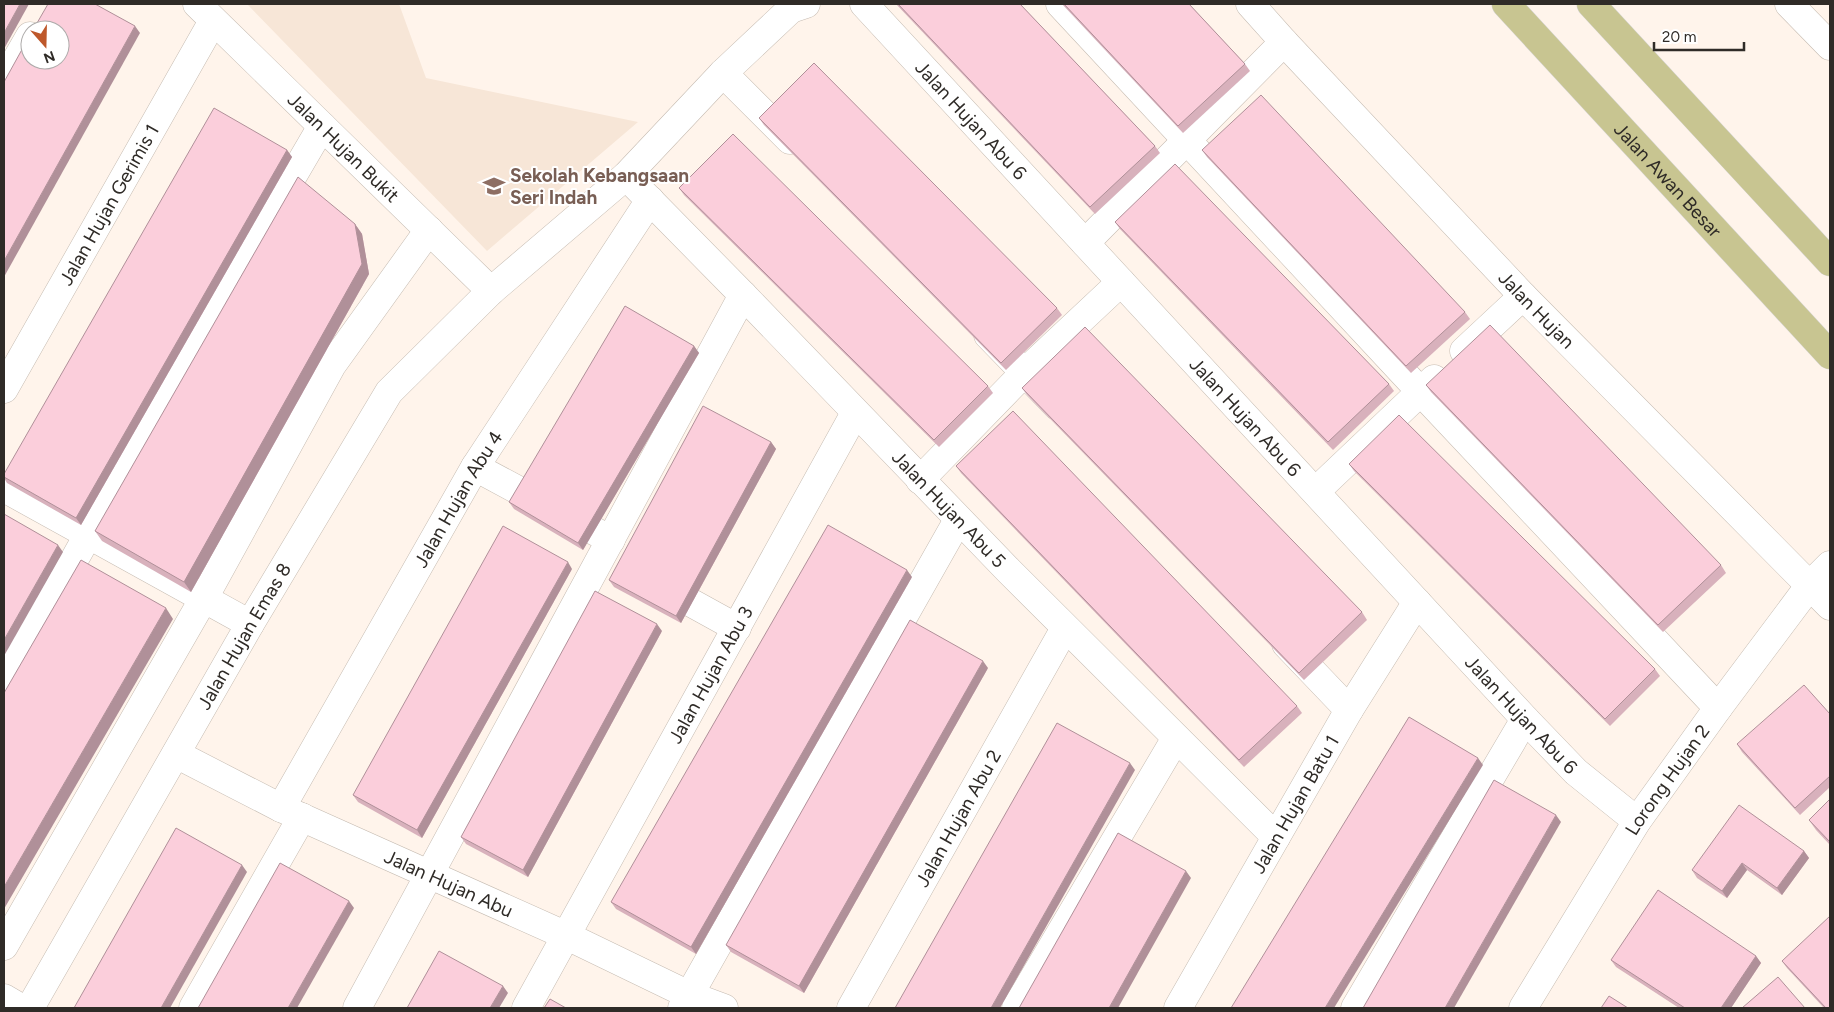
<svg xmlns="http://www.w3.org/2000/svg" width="1834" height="1012" font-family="Figtree,sans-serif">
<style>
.built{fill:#f7e6d7}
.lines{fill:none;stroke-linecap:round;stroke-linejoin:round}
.minor-casing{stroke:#c6bcb2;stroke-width:29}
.major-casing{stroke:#d5d5d4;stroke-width:29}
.minor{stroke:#fff;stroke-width:28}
.major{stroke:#c8c591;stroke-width:28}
.wall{fill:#d8b1bc}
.shaded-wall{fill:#b09099}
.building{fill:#fbcedb;stroke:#b09099}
.labels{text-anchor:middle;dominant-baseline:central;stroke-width:4;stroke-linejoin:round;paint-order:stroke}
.street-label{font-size:19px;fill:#2f2b27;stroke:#fff}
.education-label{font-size:19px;font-weight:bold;fill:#785e54;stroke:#fff;text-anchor:start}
</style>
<rect width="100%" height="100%" fill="#fff4eb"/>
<polygon class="built" points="247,4 399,4 426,78 638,122 487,251"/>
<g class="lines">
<g class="minor-casing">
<g id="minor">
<path id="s1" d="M197 4 491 291"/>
<path id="s2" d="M864 4 1525 719 1576 772 1637 821"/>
<polyline points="1060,4 1421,392 1718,708"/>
<path id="s3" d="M1250 4 1284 42 1523 296 1830 606"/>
<polyline points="1789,4 1830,46"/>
<polyline points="723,73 790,140"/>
<polyline points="4,81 30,36"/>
<path id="s4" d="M626 176 743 295 1009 571 1276 837"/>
<polyline points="1085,243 1284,42"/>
<polyline points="988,335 1057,406"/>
<polyline points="1464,351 1523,296"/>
<path id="s5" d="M4 389 213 21"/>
<polyline points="475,467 611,540"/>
<polyline points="920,480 1025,372 1121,282"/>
<polyline points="4,488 250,624"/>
<polyline points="1316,491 1434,379"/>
<polyline points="659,585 737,628"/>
<polyline points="1286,644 1349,710"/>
<polyline points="4,682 69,569 219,302 322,126"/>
<path id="s6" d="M176 754 281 808 567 936 689 995 724 1008"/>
<path id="s7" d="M281 808 475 467 650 200"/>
<polyline points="4,946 204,598 332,365 429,230"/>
<polyline points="4,998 21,1008"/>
<path id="s8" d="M30 1008 250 624 389 392 491 291 626 176 723 73 791 9 806 4"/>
<polyline points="193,1008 302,817"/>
<polyline points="357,1008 743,295"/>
<path id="s9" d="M526 1008 855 413"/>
<polyline points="682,1008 958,520"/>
<path id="s10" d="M851 1008 1065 628"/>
<polyline points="1016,1008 1176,738"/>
<path id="s11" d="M1178 1008 1349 710 1417 602"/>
<polyline points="1355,1008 1525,719"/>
<path id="s12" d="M1523 1008 1637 821 1718 708 1810 585 1830 565"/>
</g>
</g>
<g class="major-casing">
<g id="major">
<path id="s13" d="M1506 4 1830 355"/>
<polyline points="1591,4 1830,262"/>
</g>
</g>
<use href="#minor" class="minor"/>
<use href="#major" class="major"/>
</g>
<g class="wall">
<polygon points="896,4 1020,4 1155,146 1160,153 1095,214"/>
<polygon points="1062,4 1189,4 1245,64 1250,71 1183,133"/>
<polygon points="759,118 1057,308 1062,315 1006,370 764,125"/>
<polygon points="287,150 292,157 81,525 7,483 4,478 4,474"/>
<polygon points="1202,150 1465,312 1470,319 1411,373 1207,157"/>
<polygon points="679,188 988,386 993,393 939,447 684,195"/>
<polygon points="1115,222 1389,384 1394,391 1333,450 1120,229"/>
<polygon points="355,224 362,234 369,274 191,592 102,541 95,531"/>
<polygon points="694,346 699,353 583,550 514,509 509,502"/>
<polygon points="1426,385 1721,565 1726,573 1663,632 1431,392"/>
<polygon points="1022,388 1362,612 1367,620 1304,680 1027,395"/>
<polygon points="771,442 776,449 681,623 614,587 609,580"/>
<polygon points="1349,464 1655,669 1660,676 1610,726 1354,471"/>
<polygon points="956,466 1297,706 1302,713 1244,767 961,473"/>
<polygon points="572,569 422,838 358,802 353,795"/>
<polygon points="912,577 696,954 616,909 611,902"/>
<polygon points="662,631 528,877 466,844 461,837"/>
<polygon points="988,668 804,993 731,952 726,945"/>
<polygon points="1830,714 1830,787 1800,815 1742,752 1737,744"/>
<polygon points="1830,799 1830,845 1816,830 1809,820"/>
<polygon points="1804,851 1809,858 1782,895 1747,870 1727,898 1697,878 1692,870"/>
<polygon points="1756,956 1761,963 1731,1008 1679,1008 1616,967 1611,960"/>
<polygon points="1782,961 1830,1008 1824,1008 1787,968"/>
</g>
<g class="shaded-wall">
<polygon points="20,4 29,4 4,49 4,33"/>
<polygon points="135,26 140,33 4,277 4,261"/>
<polygon points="287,150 292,157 81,525 76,518"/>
<polygon points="355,224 362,234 369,274 191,592 184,582"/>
<polygon points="694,346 699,353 583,550 578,543"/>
<polygon points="771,442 776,449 681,623 676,616"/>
<polygon points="58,545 63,552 4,656 4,640"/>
<polygon points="568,562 572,569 422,838 417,830"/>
<polygon points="907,570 912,577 696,954 691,947"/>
<polygon points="166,608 173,619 4,909 4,887"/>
<polygon points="657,624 662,631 528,877 523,870"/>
<polygon points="983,661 988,668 804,993 799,986"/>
<polygon points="1478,758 1483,765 1334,1008 1325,1008"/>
<polygon points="1130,763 1135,770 1000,1008 991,1008"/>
<polygon points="1556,815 1561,822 1454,1008 1445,1008"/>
<polygon points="1804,851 1809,858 1782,895 1777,888"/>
<polygon points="1742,863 1747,870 1727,898 1722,891"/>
<polygon points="242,865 247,872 170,1008 161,1008"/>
<polygon points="1186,871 1191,878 1118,1008 1109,1008"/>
<polygon points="349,901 354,908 297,1008 288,1008"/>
<polygon points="1756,956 1761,963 1731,1008 1721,1008"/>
<polygon points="503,986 508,993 499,1008 490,1008"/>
</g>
<g class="building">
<polygon points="4,4 20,4 4,33"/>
<polygon points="48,4 95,4 135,26 4,261 4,82 30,35 30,60 60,60 60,30 33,30"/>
<polygon points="898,4 1020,4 1155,146 1090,207"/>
<polygon points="1064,4 1189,4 1245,64 1178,126"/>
<polygon points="814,63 1057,308 1001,363 759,118"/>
<polygon points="1261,95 1465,312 1406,366 1202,150"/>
<polygon points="214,108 287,150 76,518 4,477 4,474"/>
<polygon points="733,134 988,386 934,440 679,188"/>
<polygon points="1175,164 1389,384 1328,442 1115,222"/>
<polygon points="298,177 355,224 362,264 184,582 95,531"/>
<polygon points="625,306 694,346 578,543 509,502"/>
<polygon points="1490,325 1721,565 1658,625 1426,385"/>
<polygon points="1085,327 1362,612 1299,673 1022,388"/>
<polygon points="703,406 771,442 676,616 609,580"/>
<polygon points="1013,411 1297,706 1239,760 956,466"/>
<polygon points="1399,415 1655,669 1605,719 1349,464"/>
<polygon points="4,514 58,545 4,640"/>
<polygon points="828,525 907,570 691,947 611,902"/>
<polygon points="503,526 568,562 417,830 353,795"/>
<polygon points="81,560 166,608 4,887 4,693"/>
<polygon points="595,591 657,624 523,870 461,837"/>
<polygon points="910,620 983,661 799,986 726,945"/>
<polygon points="1804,685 1830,714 1830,776 1795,808 1737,744"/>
<polygon points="1409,717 1478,758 1325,1008 1231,1008"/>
<polygon points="1057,723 1130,763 991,1008 895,1008"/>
<polygon points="1494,780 1556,815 1445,1008 1363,1008"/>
<polygon points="1830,799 1830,842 1809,820"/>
<polygon points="1739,805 1804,851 1777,888 1742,863 1722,891 1692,870"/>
<polygon points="176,828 242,865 161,1008 74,1008"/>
<polygon points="1118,833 1186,871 1109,1008 1019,1008"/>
<polygon points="280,863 349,901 288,1008 198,1008"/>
<polygon points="1658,890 1756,956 1721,1008 1685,1008 1611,960"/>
<polygon points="1830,916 1830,1008 1826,1008 1782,961"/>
<polygon points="439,951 503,986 490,1008 407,1008"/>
<polygon points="1778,977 1805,1008 1742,1008"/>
<polygon points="1609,996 1628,1008 1601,1008"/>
<polygon points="550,999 566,1008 544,1008"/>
</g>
<defs>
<g id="school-bare" transform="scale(1.725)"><path d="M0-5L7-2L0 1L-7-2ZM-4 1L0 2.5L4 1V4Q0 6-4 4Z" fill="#8d6e63" stroke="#fff" stroke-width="2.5" paint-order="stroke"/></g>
</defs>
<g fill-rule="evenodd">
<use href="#school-bare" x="494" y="186"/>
</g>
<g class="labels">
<g class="street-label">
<text stroke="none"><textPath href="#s2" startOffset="158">Jalan Hujan Abu 6</textPath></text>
<text stroke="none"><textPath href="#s1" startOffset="205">Jalan Hujan Bukit</textPath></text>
<text stroke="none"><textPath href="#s13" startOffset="239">Jalan Awan Besar</textPath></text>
<text stroke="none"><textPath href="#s5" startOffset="212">Jalan Hujan Gerimis 1</textPath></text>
<text stroke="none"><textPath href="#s3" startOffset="419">Jalan Hujan</textPath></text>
<text stroke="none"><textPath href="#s2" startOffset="562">Jalan Hujan Abu 6</textPath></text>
<text stroke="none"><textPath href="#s7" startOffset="356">Jalan Hujan Abu 4</textPath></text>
<text stroke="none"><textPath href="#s4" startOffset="464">Jalan Hujan Abu 5</textPath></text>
<text stroke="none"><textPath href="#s8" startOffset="429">Jalan Hujan Emas 8</textPath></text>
<text stroke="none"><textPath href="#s9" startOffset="381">Jalan Hujan Abu 3</textPath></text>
<text stroke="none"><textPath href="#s2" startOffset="968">Jalan Hujan Abu 6</textPath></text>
<text stroke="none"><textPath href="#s12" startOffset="270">Lorong Hujan 2</textPath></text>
<text stroke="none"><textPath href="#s11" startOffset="235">Jalan Hujan Batu 1</textPath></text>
<text stroke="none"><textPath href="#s10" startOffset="218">Jalan Hujan Abu 2</textPath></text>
<text stroke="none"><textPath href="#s6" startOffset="302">Jalan Hujan Abu</textPath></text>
</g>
<g class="education-label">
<text x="510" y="175">Sekolah Kebangsaan<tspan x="510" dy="22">Seri Indah</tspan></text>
</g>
</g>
<rect width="1834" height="1012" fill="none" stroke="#2f2b27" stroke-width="10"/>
<g transform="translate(45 45) rotate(160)"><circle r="24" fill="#ffffff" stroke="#acaaa9"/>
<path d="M0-4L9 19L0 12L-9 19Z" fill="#be582b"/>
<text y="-8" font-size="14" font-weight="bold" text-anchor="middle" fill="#2f2b27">N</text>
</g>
<path d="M1654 42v8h90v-8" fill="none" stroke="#2f2b27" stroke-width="2.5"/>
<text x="1662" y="42" font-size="15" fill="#2f2b27" stroke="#ffffff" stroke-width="4" paint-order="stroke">20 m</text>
</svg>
